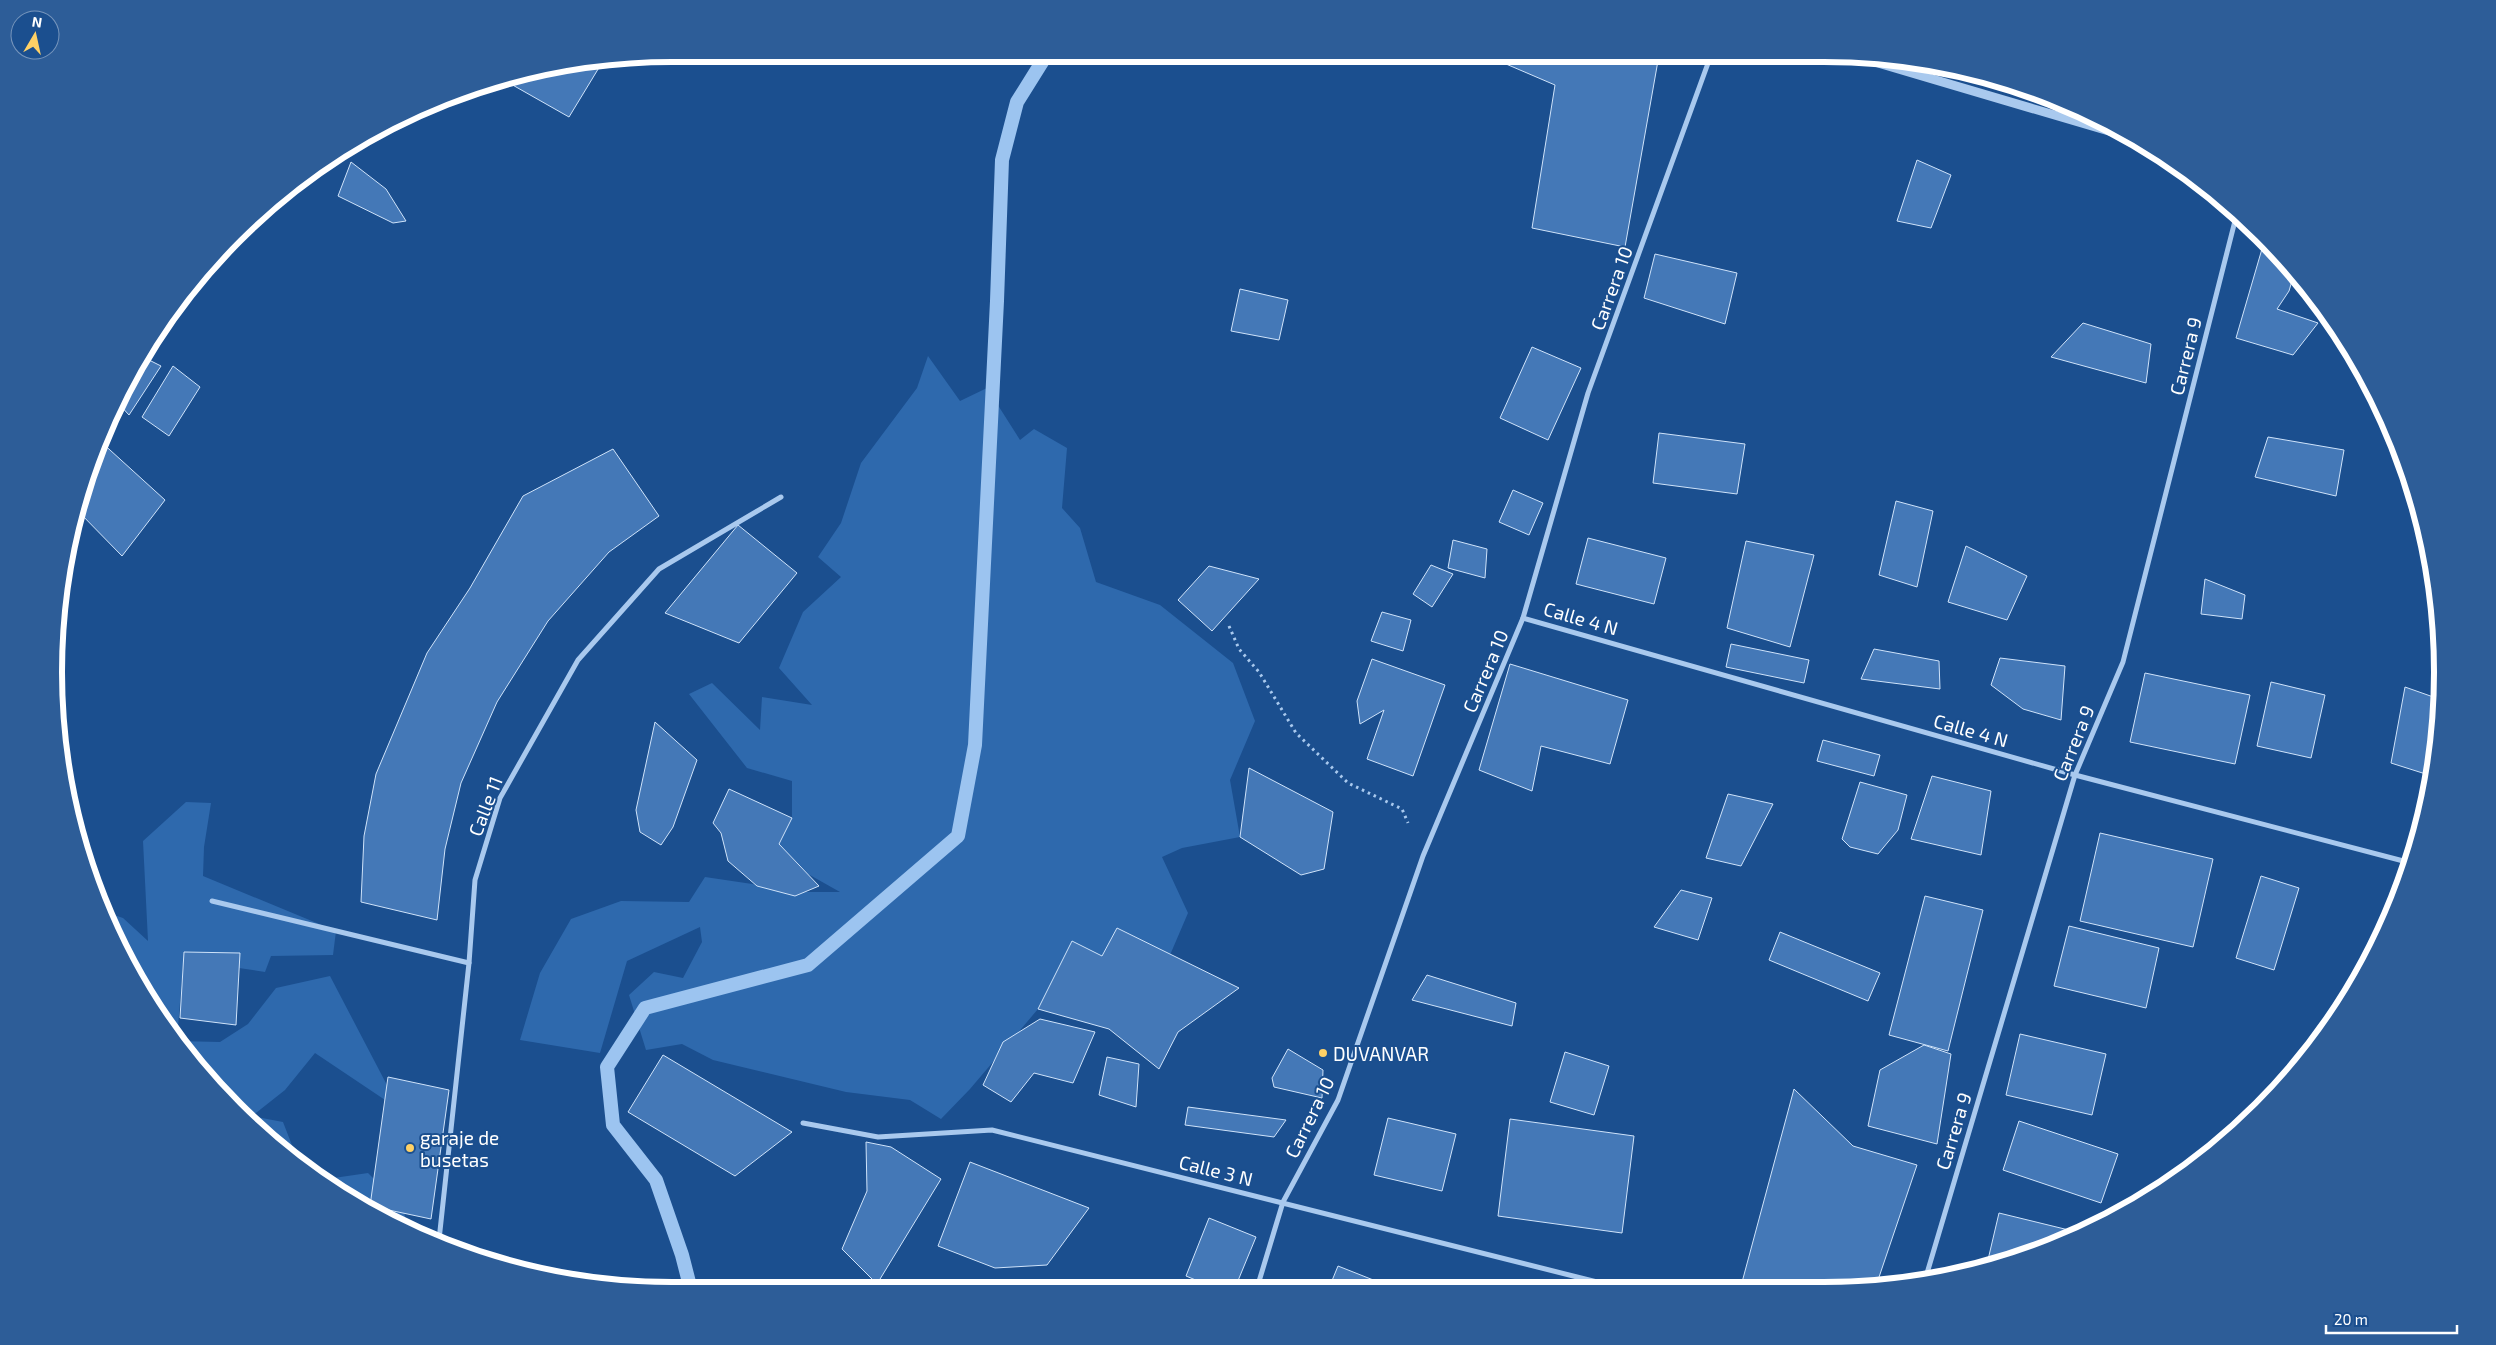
<svg xmlns="http://www.w3.org/2000/svg" width="2496" height="1345" font-family="'Exo 2',sans-serif">
<style>
.green{fill:#2e69ad}
.lines{fill:none;stroke-linecap:round;stroke-linejoin:round}
.stream{stroke:#9cc4f0;stroke-width:14}
.building{fill:#4478b7;stroke:#cfe3fa}
.path{stroke:#a9c9ee;stroke-width:3;stroke-dasharray:2.5 4;stroke-linecap:butt}
.minor{stroke:#a9c9ee;stroke-width:5}
.tertiary{stroke:#a9c9ee;stroke-width:9}
.poi-dot{fill:#ffd166;stroke:#1b4f8f;stroke-width:2}
.labels{text-anchor:middle;dominant-baseline:central;stroke-width:4;stroke-linejoin:round;paint-order:stroke}
.street-label{font-size:19px;fill:#fff;stroke:#1b4f8f}
.poi-label{font-size:19px;fill:#fff;stroke:#1b4f8f;text-anchor:start}
.rim{fill:none;stroke:#fff;stroke-width:6}
</style>
<rect width="100%" height="100%" fill="#1b4f8f"/>
<g class="green">
<polygon points="928,356 960,401 987,388 1020,440 1034,429 1067,448 1062,508 1080,528 1096,582 1160,605 1233,663 1255,721 1230,780 1240,837 1182,848 1162,857 1188,913 1170,955 1117,928 1102,956 1072,941 1038,1009 970,1089 941,1119 910,1100 846,1092 713,1060 682,1044 646,1050 629,995 654,972 683,978 702,942 700,927 627,961 600,1053 520,1040 540,973 571,919 621,901 689,902 705,877 806,892 840,892 808,874 779,844 792,818 792,781 747,768 689,694 712,683 760,730 762,697 812,705 779,668 803,612 841,577 818,557 841,523 861,463 917,388"/>
<polygon points="186,802 211,803 204,847 203,876 336,931 333,955 271,956 265,972 239,968 239,953 184,952 177,1040 158,1016 102,911 123,918 148,941 143,841"/>
<polygon points="330,976 400,1110 315,1053 285,1090 252,1116 283,1122 295,1153 304,1169 207,1081 177,1041 220,1042 248,1024 276,988"/>
<polygon points="368,1173 404,1209 406,1226 363,1208 320,1180"/>
</g>
<g class="lines">
<polyline class="stream" points="691,1290 682,1255 656,1180 613,1125 607,1067 645,1008 808,965 958,836 975,745 997,301 1002,160 1017,102 1047,54"/>
</g>
<g class="building">
<polygon points="1503,55 1659,55 1625,247 1532,228 1555,85 1499,61"/>
<polygon points="603,61 569,117 502,79 552,66"/>
<polygon points="1917,160 1951,175 1931,228 1897,221"/>
<polygon points="351,162 386,189 406,221 393,223 338,196"/>
<polygon points="2264,242 2294,274 2289,291 2277,309 2318,323 2293,355 2236,338"/>
<polygon points="1655,254 1737,273 1725,324 1644,298"/>
<polygon points="1240,289 1288,300 1279,340 1231,331"/>
<polygon points="2083,323 2151,344 2146,383 2051,357"/>
<polygon points="1532,347 1581,368 1548,440 1500,418"/>
<polygon points="143,357 161,366 129,415 118,403"/>
<polygon points="173,366 200,387 169,436 142,417"/>
<polygon points="1659,433 1745,444 1737,494 1653,483"/>
<polygon points="2268,437 2344,450 2336,496 2255,477"/>
<polygon points="99,440 165,500 122,556 76,509"/>
<polygon points="613,449 659,516 609,552 548,621 497,702 461,783 445,849 437,920 361,902 364,836 376,774 427,653 470,588 523,496"/>
<polygon points="1513,490 1543,503 1529,535 1499,522"/>
<polygon points="1896,501 1933,511 1917,587 1879,575"/>
<polygon points="738,525 797,573 739,643 665,613"/>
<polygon points="1588,538 1666,558 1654,604 1576,584"/>
<polygon points="1453,540 1487,549 1485,578 1448,568"/>
<polygon points="1746,541 1814,555 1790,647 1727,628"/>
<polygon points="1966,546 2027,576 2007,620 1948,602"/>
<polygon points="1431,565 1453,574 1432,607 1413,594"/>
<polygon points="1209,566 1259,579 1212,631 1178,600"/>
<polygon points="2205,579 2245,595 2242,619 2201,614"/>
<polygon points="1382,612 1411,620 1403,651 1371,641"/>
<polygon points="1731,644 1809,660 1804,683 1726,667"/>
<polygon points="1874,649 1939,661 1940,689 1861,679"/>
<polygon points="2000,658 2065,666 2061,720 2023,709 1991,685"/>
<polygon points="1372,659 1445,685 1413,776 1367,759 1384,710 1360,724 1357,701"/>
<polygon points="1510,664 1628,700 1610,764 1541,746 1532,791 1479,770"/>
<polygon points="2145,673 2250,695 2235,764 2130,742"/>
<polygon points="2271,682 2325,695 2311,758 2257,746"/>
<polygon points="2405,687 2439,699 2437,753 2432,776 2391,763"/>
<polygon points="655,722 697,760 673,827 661,845 640,832 636,810"/>
<polygon points="1823,740 1880,755 1874,776 1817,761"/>
<polygon points="1249,768 1333,812 1324,869 1301,875 1240,837"/>
<polygon points="1932,776 1991,791 1981,855 1911,839"/>
<polygon points="1860,782 1907,795 1898,830 1878,854 1850,847 1842,839"/>
<polygon points="729,789 792,818 779,844 819,886 795,896 757,886 728,861 721,833 713,823"/>
<polygon points="1728,794 1773,804 1741,866 1706,858"/>
<polygon points="2100,833 2213,859 2193,947 2080,921"/>
<polygon points="2261,876 2299,888 2274,970 2236,958"/>
<polygon points="1681,890 1712,898 1698,940 1654,927"/>
<polygon points="1925,896 1983,910 1948,1051 1889,1035"/>
<polygon points="2069,926 2159,948 2146,1008 2054,986"/>
<polygon points="1117,928 1239,988 1178,1032 1159,1069 1109,1029 1038,1009 1072,941 1102,956"/>
<polygon points="1780,932 1880,973 1868,1001 1769,960"/>
<polygon points="184,952 240,953 236,1025 180,1018"/>
<polygon points="1427,975 1516,1003 1512,1026 1412,1000"/>
<polygon points="1040,1019 1095,1032 1073,1083 1034,1073 1011,1102 983,1085 1003,1042"/>
<polygon points="2020,1034 2106,1054 2092,1115 2006,1095"/>
<polygon points="1924,1045 1951,1054 1937,1144 1868,1126 1880,1070"/>
<polygon points="1288,1049 1323,1070 1322,1098 1274,1087 1272,1078"/>
<polygon points="1565,1052 1609,1066 1594,1115 1550,1102"/>
<polygon points="663,1055 792,1132 735,1176 628,1112"/>
<polygon points="1107,1057 1139,1064 1136,1107 1099,1095"/>
<polygon points="388,1077 449,1090 431,1219 370,1206"/>
<polygon points="1794,1089 1853,1146 1917,1165 1876,1286 1741,1286"/>
<polygon points="1188,1107 1286,1120 1274,1137 1185,1125"/>
<polygon points="1388,1118 1456,1134 1442,1191 1374,1175"/>
<polygon points="1510,1119 1634,1136 1622,1233 1498,1216"/>
<polygon points="2019,1121 2118,1154 2101,1203 2003,1170"/>
<polygon points="866,1142 891,1147 941,1179 877,1284 842,1249 867,1191"/>
<polygon points="970,1162 1089,1208 1047,1265 995,1268 938,1246"/>
<polygon points="1999,1213 2081,1233 2060,1244 1987,1264"/>
<polygon points="1209,1218 1256,1237 1235,1288 1215,1288 1186,1276"/>
<polygon points="1338,1266 1391,1287 1391,1288 1329,1288"/>
</g>
<g class="lines">
<polyline class="path" points="1229,626 1239,649 1259,672 1296,733 1348,783 1402,809 1408,823"/>
<g class="minor">
<polyline points="1523,618 2075,775 2411,863"/>
<polyline points="212,901 469,963"/>
<polyline points="803,1123 878,1137 992,1130 1617,1287"/>
<polyline points="439,1240 469,963 475,880 500,798 578,660 659,569 781,497"/>
<polyline points="1925,1280 2075,775 2123,662 2237,213"/>
<polyline points="1257,1288 1283,1202 1338,1100 1423,856 1523,618 1588,393 1711,55"/>
</g>
<polyline class="tertiary" points="1851,55 2136,139"/>
</g>
<g class="poi-dot">
<circle cx="1323" cy="1053" r="5"/>
<circle cx="410" cy="1148" r="5"/>
</g>
<g class="labels">
<g class="street-label">
<text transform="translate(1611 288) rotate(-70)">Carrera 10</text>
<text transform="translate(2185 356) rotate(-76)">Carrera 9</text>
<text transform="translate(1581 618) rotate(16)">Calle 4 N</text>
<text transform="translate(1485 671) rotate(-67)">Carrera 10</text>
<text transform="translate(1971 730) rotate(16)">Calle 4 N</text>
<text transform="translate(2073 743) rotate(-68)">Carrera 9</text>
<text transform="translate(485 806) rotate(-69)">Calle 11</text>
<text transform="translate(1309 1117) rotate(-64)">Carrera 10</text>
<text transform="translate(1953 1131) rotate(-73)">Carrera 9</text>
<text transform="translate(1216 1170) rotate(14)">Calle 3 N</text>
</g>
<g class="poi-label">
<text x="1333" y="1053">DUVANVAR</text>
<text x="420" y="1137">garaje de<tspan x="420" dy="22">busetas</tspan></text>
</g>
</g>
<path d="M0 0H2496V1345H0ZM672 62H1824A610 610 0 0 1 2434 672V672A610 610 0 0 1 1824 1282H672A610 610 0 0 1 62 672V672A610 610 0 0 1 672 62Z" fill="#2d5d98" fill-rule="evenodd"/>
<path class="rim" d="M672 62H1824A610 610 0 0 1 2434 672V672A610 610 0 0 1 1824 1282H672A610 610 0 0 1 62 672V672A610 610 0 0 1 672 62Z"/>
<g transform="translate(35 35) rotate(9)"><circle r="24" fill="#1b4f8f" stroke="#7695bc"/>
<path d="M0-4L9 19L0 12L-9 19Z" fill="#ffd166"/>
<text y="-8" font-size="14" font-weight="bold" text-anchor="middle" fill="#ffffff">N</text>
</g>
<path d="M2326 1325v8h131v-8" fill="none" stroke="#ffffff" stroke-width="2.5"/>
<text x="2334" y="1325" font-size="15" fill="#ffffff" stroke="#1b4f8f" stroke-width="4" paint-order="stroke">20 m</text>
</svg>
